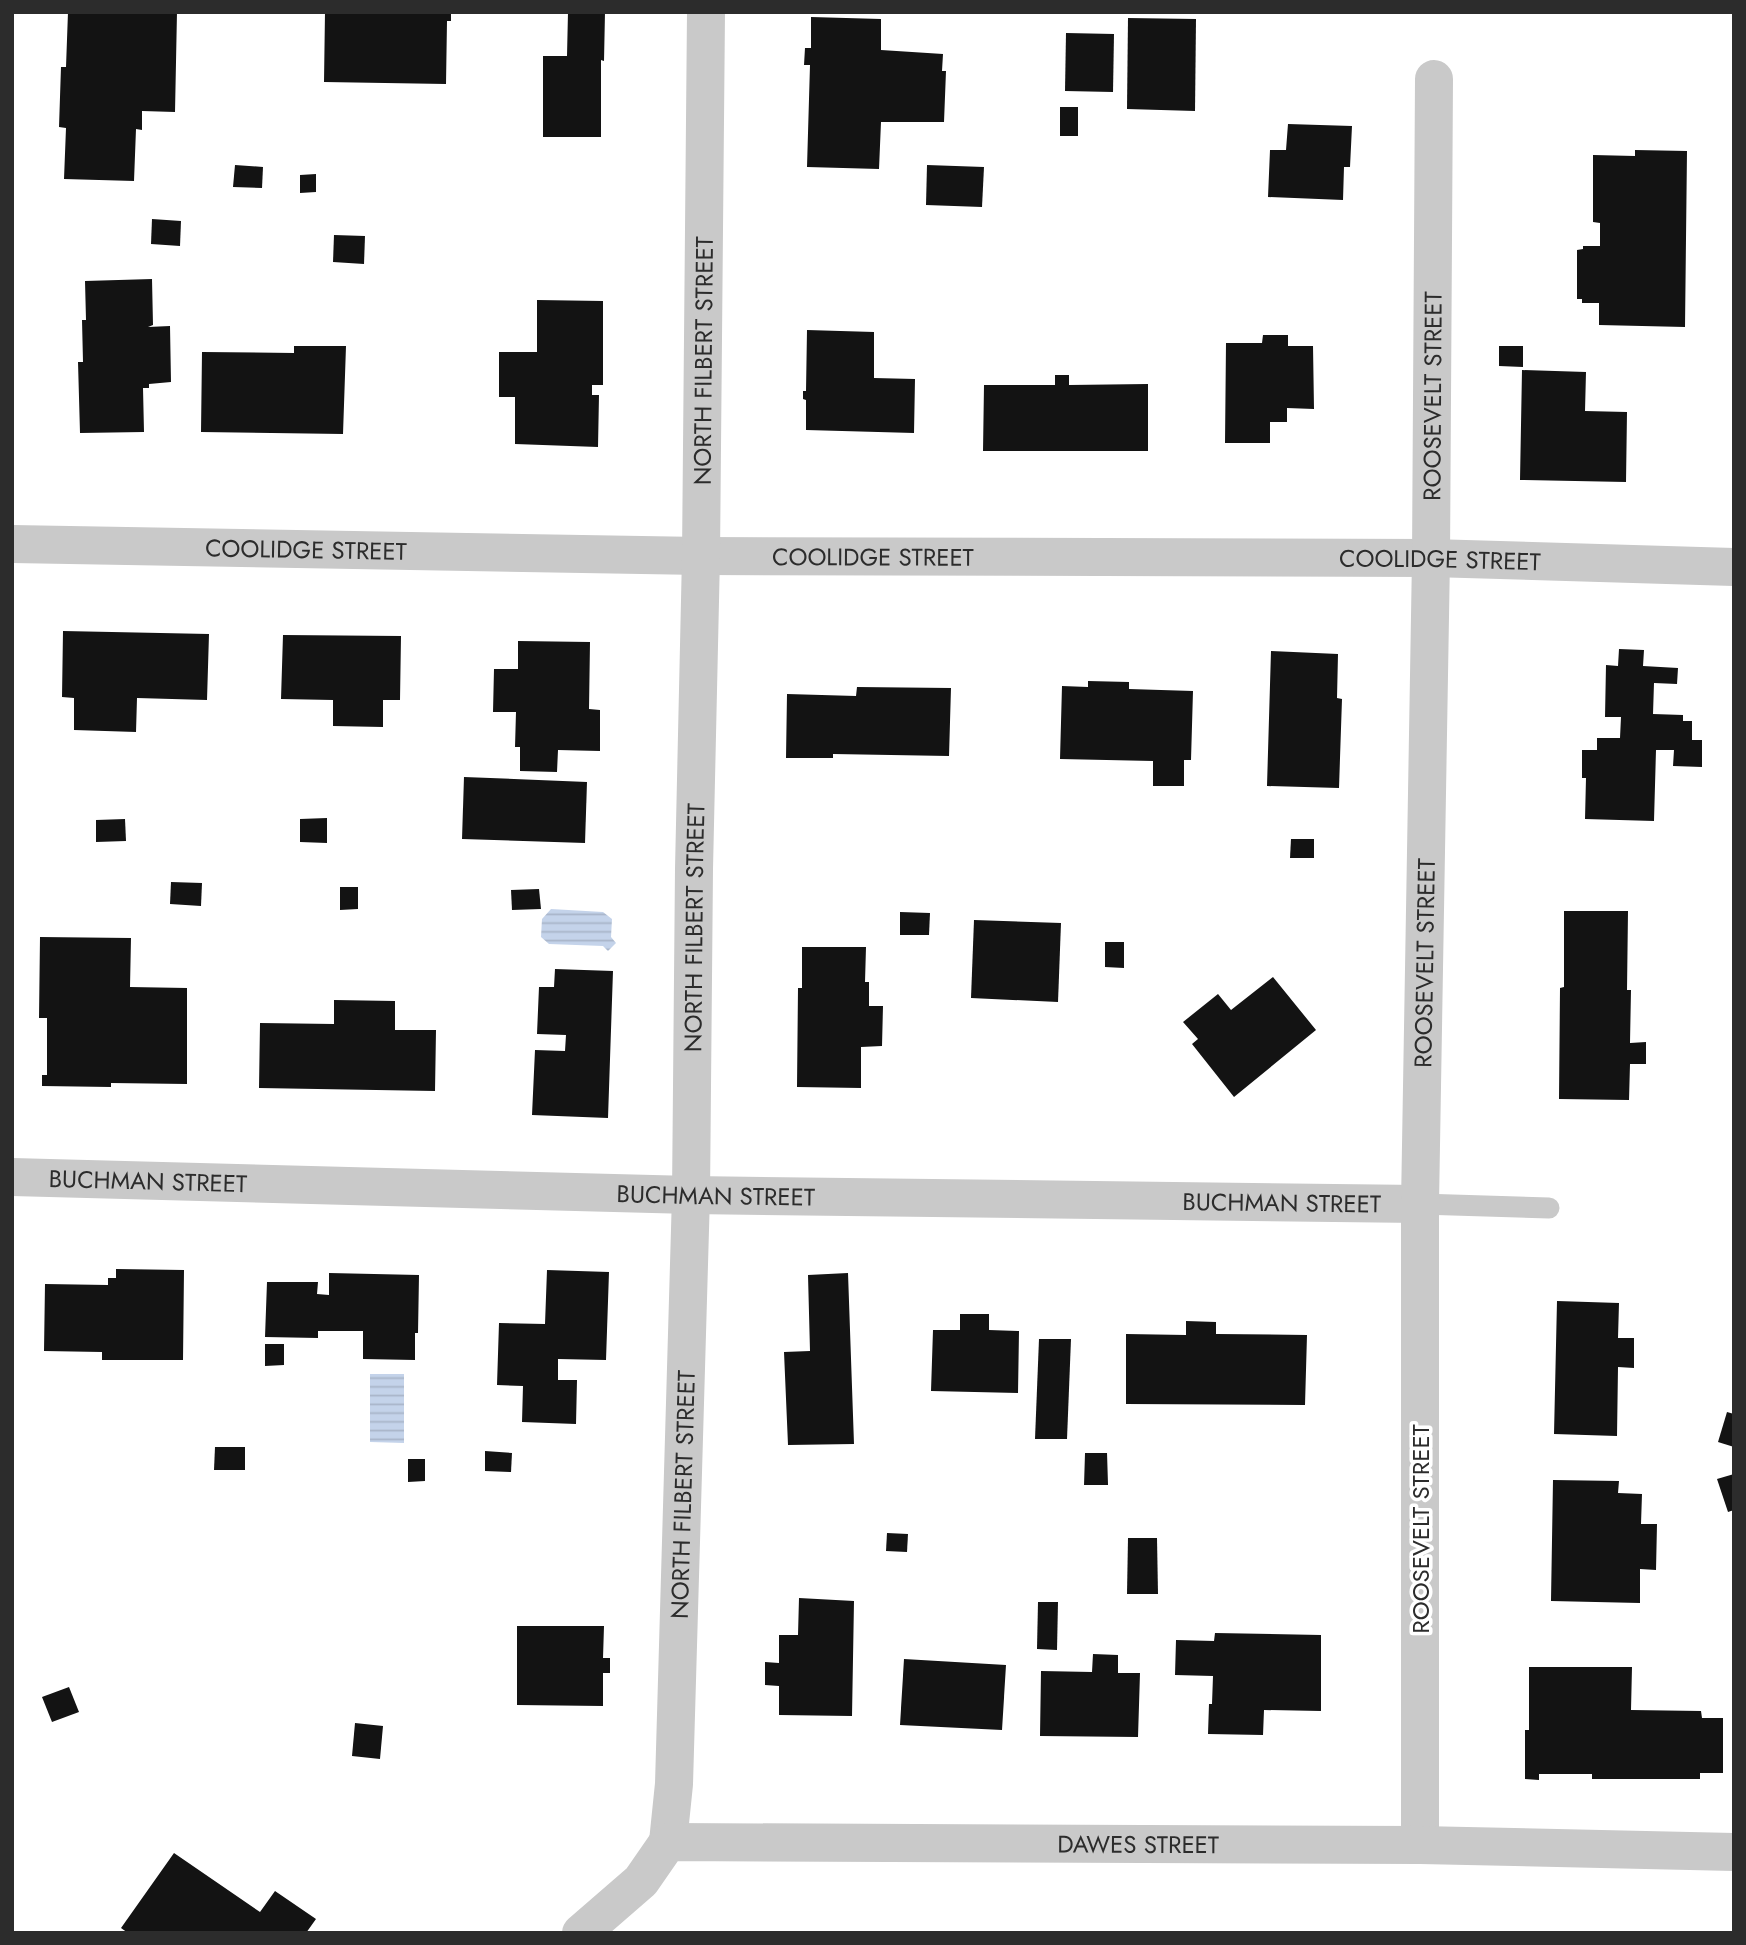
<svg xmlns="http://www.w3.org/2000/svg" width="1746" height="1945" font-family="Jost,sans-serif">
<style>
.water{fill:url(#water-rules)}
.building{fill:#131313}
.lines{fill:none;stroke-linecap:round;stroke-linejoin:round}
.lane{stroke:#c9c9c9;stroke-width:21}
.street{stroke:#c9c9c9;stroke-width:38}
.labels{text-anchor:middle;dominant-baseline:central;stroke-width:7;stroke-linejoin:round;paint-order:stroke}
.street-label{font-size:24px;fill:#2c2c2c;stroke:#fff}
</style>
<defs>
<pattern id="water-rules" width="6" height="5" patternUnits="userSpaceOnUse" patternTransform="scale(1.75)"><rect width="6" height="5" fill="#c4d3ea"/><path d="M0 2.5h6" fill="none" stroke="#a9b5c9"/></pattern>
</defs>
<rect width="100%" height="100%" fill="#fff"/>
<g class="water">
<polygon points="551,909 603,912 612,919 611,937 616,943 608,951 603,946 549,944 541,937 542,919"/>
<polygon points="370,1374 404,1374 404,1443 370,1442"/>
</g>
<g class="building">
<polygon points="68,12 177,12 175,112 142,111 142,130 136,129 134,181 64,179 66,128 59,127 61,67 66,67"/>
<polygon points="325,12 451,12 451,21 447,21 446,84 324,82"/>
<polygon points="568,12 605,12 604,61 601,60 601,137 543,137 543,56 567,56"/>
<polygon points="811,17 881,19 881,50 943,54 942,71 946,71 944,122 881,122 879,169 807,167 810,65 804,65 805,48 811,48"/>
<polygon points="1128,18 1196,19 1195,111 1127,109"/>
<polygon points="1066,33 1114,34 1113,92 1065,91"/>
<rect x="1060" y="107" width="18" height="29"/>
<polygon points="1288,124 1352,126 1350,167 1344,167 1343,200 1268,197 1270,150 1286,150"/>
<polygon points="1635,150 1687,151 1685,327 1599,325 1599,303 1582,303 1582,299 1577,299 1577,250 1583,249 1583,246 1600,246 1600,223 1593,222 1593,155 1635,156"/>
<polygon points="235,165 263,167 262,188 233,187"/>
<polygon points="927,165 984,167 982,207 926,205"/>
<polygon points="316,174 316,192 300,193 300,175"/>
<polygon points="152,219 181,221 180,246 151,244"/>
<polygon points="334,235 365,236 364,264 333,262"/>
<polygon points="152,279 153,325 148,327 170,326 171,382 149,384 149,388 143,388 144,432 80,433 78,362 83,362 82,320 86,320 85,281"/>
<polygon points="537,300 603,301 603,385 592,385 592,395 599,395 598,447 515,444 515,397 499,397 499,352 537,352"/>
<polygon points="807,330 874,332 874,378 915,379 914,433 806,430 806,400 803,399 803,391 806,391"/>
<polygon points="1263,335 1288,335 1288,346 1313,346 1314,409 1287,408 1287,422 1270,422 1270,443 1225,443 1226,343 1262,343"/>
<polygon points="294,346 346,346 343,434 201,432 202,352 294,353"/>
<polygon points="1499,346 1523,346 1523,367 1499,366"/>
<polygon points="1522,370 1586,372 1585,411 1627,412 1626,482 1520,480"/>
<polygon points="1055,375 1069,375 1069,385 1148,384 1148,451 983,451 984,385 1055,385"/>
<polygon points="63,631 209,634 207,700 137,698 136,732 74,730 74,698 62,697"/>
<polygon points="283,635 401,636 400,700 383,700 383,727 333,726 333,700 281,699"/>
<polygon points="518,641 590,642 589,709 600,710 600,751 558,750 557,772 520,771 520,747 515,747 516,712 493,712 494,669 518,669"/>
<polygon points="1619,649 1644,650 1643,666 1678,668 1677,684 1654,683 1653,714 1683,715 1683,721 1692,721 1692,740 1702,740 1702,767 1673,766 1674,750 1656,750 1654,821 1585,819 1586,778 1582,778 1582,750 1597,750 1597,738 1620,738 1621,717 1605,717 1606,665 1618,666"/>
<polygon points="1271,651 1338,654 1337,698 1342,699 1339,788 1267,786"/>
<polygon points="1088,681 1129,682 1129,689 1193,691 1191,760 1184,760 1184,786 1153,786 1153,761 1060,759 1062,686 1088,687"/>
<polygon points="857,687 951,688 949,756 833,754 833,758 786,758 787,694 856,696"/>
<polygon points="464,777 587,782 585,843 462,839"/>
<polygon points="327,818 327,843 300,842 300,819"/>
<polygon points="125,819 126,841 96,842 96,820"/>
<polygon points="1291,839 1314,839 1314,858 1290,858"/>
<polygon points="171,882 202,883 201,906 170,904"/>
<polygon points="340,887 358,887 358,909 340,910"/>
<polygon points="539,889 541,909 512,910 511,890"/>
<polygon points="1564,911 1628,911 1627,990 1631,990 1630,1043 1646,1042 1646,1064 1630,1064 1629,1100 1559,1099 1560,988 1564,987"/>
<polygon points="900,912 930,913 929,935 900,935"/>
<polygon points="974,920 1061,923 1058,1002 971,998"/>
<polygon points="40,937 131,938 130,987 187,988 187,1084 111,1083 111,1087 42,1086 42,1075 47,1075 47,1018 39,1018"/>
<polygon points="1105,942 1124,942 1124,968 1105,967"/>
<polygon points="802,947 866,947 865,982 869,982 869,1006 883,1006 882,1046 861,1047 861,1088 797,1087 798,988 802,988"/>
<polygon points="555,969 613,971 608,1118 532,1115 535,1050 565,1051 566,1035 537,1034 539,987 554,987"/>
<polygon points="1273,977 1316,1030 1234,1097 1192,1044 1198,1039 1183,1022 1218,994 1231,1010"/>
<polygon points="334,1000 395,1001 395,1030 436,1030 435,1091 259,1088 260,1023 334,1024"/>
<polygon points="116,1269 184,1270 183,1360 102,1360 102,1352 44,1351 45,1284 108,1285 108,1278 116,1278"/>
<polygon points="547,1270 609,1272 606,1360 558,1359 558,1380 577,1380 576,1424 522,1422 523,1386 497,1385 499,1323 545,1324"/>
<polygon points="329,1273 419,1275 418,1333 415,1333 415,1360 363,1359 363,1331 318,1331 318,1338 265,1337 267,1282 318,1282 317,1294 329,1295"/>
<polygon points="848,1273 854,1444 788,1445 784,1352 810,1351 808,1275"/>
<polygon points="1557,1301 1619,1303 1618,1338 1634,1338 1634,1368 1618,1367 1617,1436 1554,1434"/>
<polygon points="960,1314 989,1314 989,1330 1019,1331 1018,1393 931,1391 933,1330 960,1330"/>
<polygon points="1186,1321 1216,1322 1216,1334 1307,1335 1305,1405 1126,1404 1126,1334 1186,1335"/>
<polygon points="1039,1339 1071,1339 1067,1439 1035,1439"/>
<polygon points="265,1344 284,1344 284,1365 265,1366"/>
<polygon points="1727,1412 1734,1414 1734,1447 1718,1442"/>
<polygon points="215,1447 245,1447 245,1470 214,1470"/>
<polygon points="485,1451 512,1453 511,1472 485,1471"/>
<polygon points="1085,1453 1107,1453 1108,1485 1084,1485"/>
<polygon points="408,1459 425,1459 425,1481 408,1482"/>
<polygon points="1734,1474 1734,1510 1728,1512 1717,1479"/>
<polygon points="1553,1480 1619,1481 1618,1493 1642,1494 1641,1524 1657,1524 1656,1570 1640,1569 1640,1603 1551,1601"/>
<polygon points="887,1533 908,1534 907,1552 886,1551"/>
<polygon points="1128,1538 1157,1538 1158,1594 1127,1594"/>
<polygon points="799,1598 854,1601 852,1716 779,1715 779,1686 765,1685 765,1662 779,1663 779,1635 798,1635"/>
<polygon points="1038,1602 1058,1602 1057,1650 1037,1649"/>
<polygon points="517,1626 604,1626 603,1658 610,1658 610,1673 603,1673 603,1706 517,1705"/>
<polygon points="1215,1633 1321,1635 1321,1711 1264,1710 1263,1735 1208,1734 1209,1704 1212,1704 1213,1676 1175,1675 1176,1640 1214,1641"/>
<polygon points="1093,1654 1118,1655 1118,1673 1140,1673 1138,1737 1040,1736 1041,1671 1092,1672"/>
<polygon points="904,1659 1006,1665 1002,1730 900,1725"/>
<polygon points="1529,1667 1632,1667 1631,1710 1701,1711 1702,1718 1723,1718 1723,1773 1700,1773 1700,1779 1592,1779 1592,1774 1539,1774 1539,1780 1525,1779 1525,1730 1529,1730"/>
<polygon points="69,1687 79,1712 52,1722 42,1697"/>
<polygon points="355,1723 383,1726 380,1759 352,1756"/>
<polygon points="174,1853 260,1912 275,1891 316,1919 306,1933 128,1933 121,1928"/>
</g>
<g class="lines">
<polyline class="lane" points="1420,1204 1549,1208"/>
<g class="street">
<path id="s1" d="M12 544 701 556 1431 558 1734 567"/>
<path id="s2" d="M12 1177 691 1195 1420 1204"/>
<path id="s3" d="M668 1842 674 1784 691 1195 694 869 701 556 706 12"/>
<path id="s4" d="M1420 1845V1204L1431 558 1434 79"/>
<path id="s5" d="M581 1933 641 1881 668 1842 1420 1845 1734 1852"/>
</g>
</g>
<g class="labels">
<g class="street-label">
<text stroke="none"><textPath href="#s3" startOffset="1482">NORTH FILBERT STREET</textPath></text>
<text stroke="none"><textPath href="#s4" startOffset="1449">ROOSEVELT STREET</textPath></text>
<text stroke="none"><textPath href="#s1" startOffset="294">COOLIDGE STREET</textPath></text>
<text stroke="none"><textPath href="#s1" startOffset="861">COOLIDGE STREET</textPath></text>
<text stroke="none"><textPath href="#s1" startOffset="1428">COOLIDGE STREET</textPath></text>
<text stroke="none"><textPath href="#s3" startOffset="915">NORTH FILBERT STREET</textPath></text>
<text stroke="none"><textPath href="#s4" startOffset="882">ROOSEVELT STREET</textPath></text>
<text stroke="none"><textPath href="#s2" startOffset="136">BUCHMAN STREET</textPath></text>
<text stroke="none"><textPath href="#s2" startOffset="704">BUCHMAN STREET</textPath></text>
<text stroke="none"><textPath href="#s2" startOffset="1270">BUCHMAN STREET</textPath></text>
<text stroke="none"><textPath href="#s3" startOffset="348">NORTH FILBERT STREET</textPath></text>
<text transform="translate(1420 1529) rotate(-90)">ROOSEVELT STREET</text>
<text stroke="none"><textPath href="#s5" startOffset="597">DAWES STREET</textPath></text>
</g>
</g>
<rect width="1746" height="1945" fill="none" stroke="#2c2c2c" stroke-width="28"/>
</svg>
